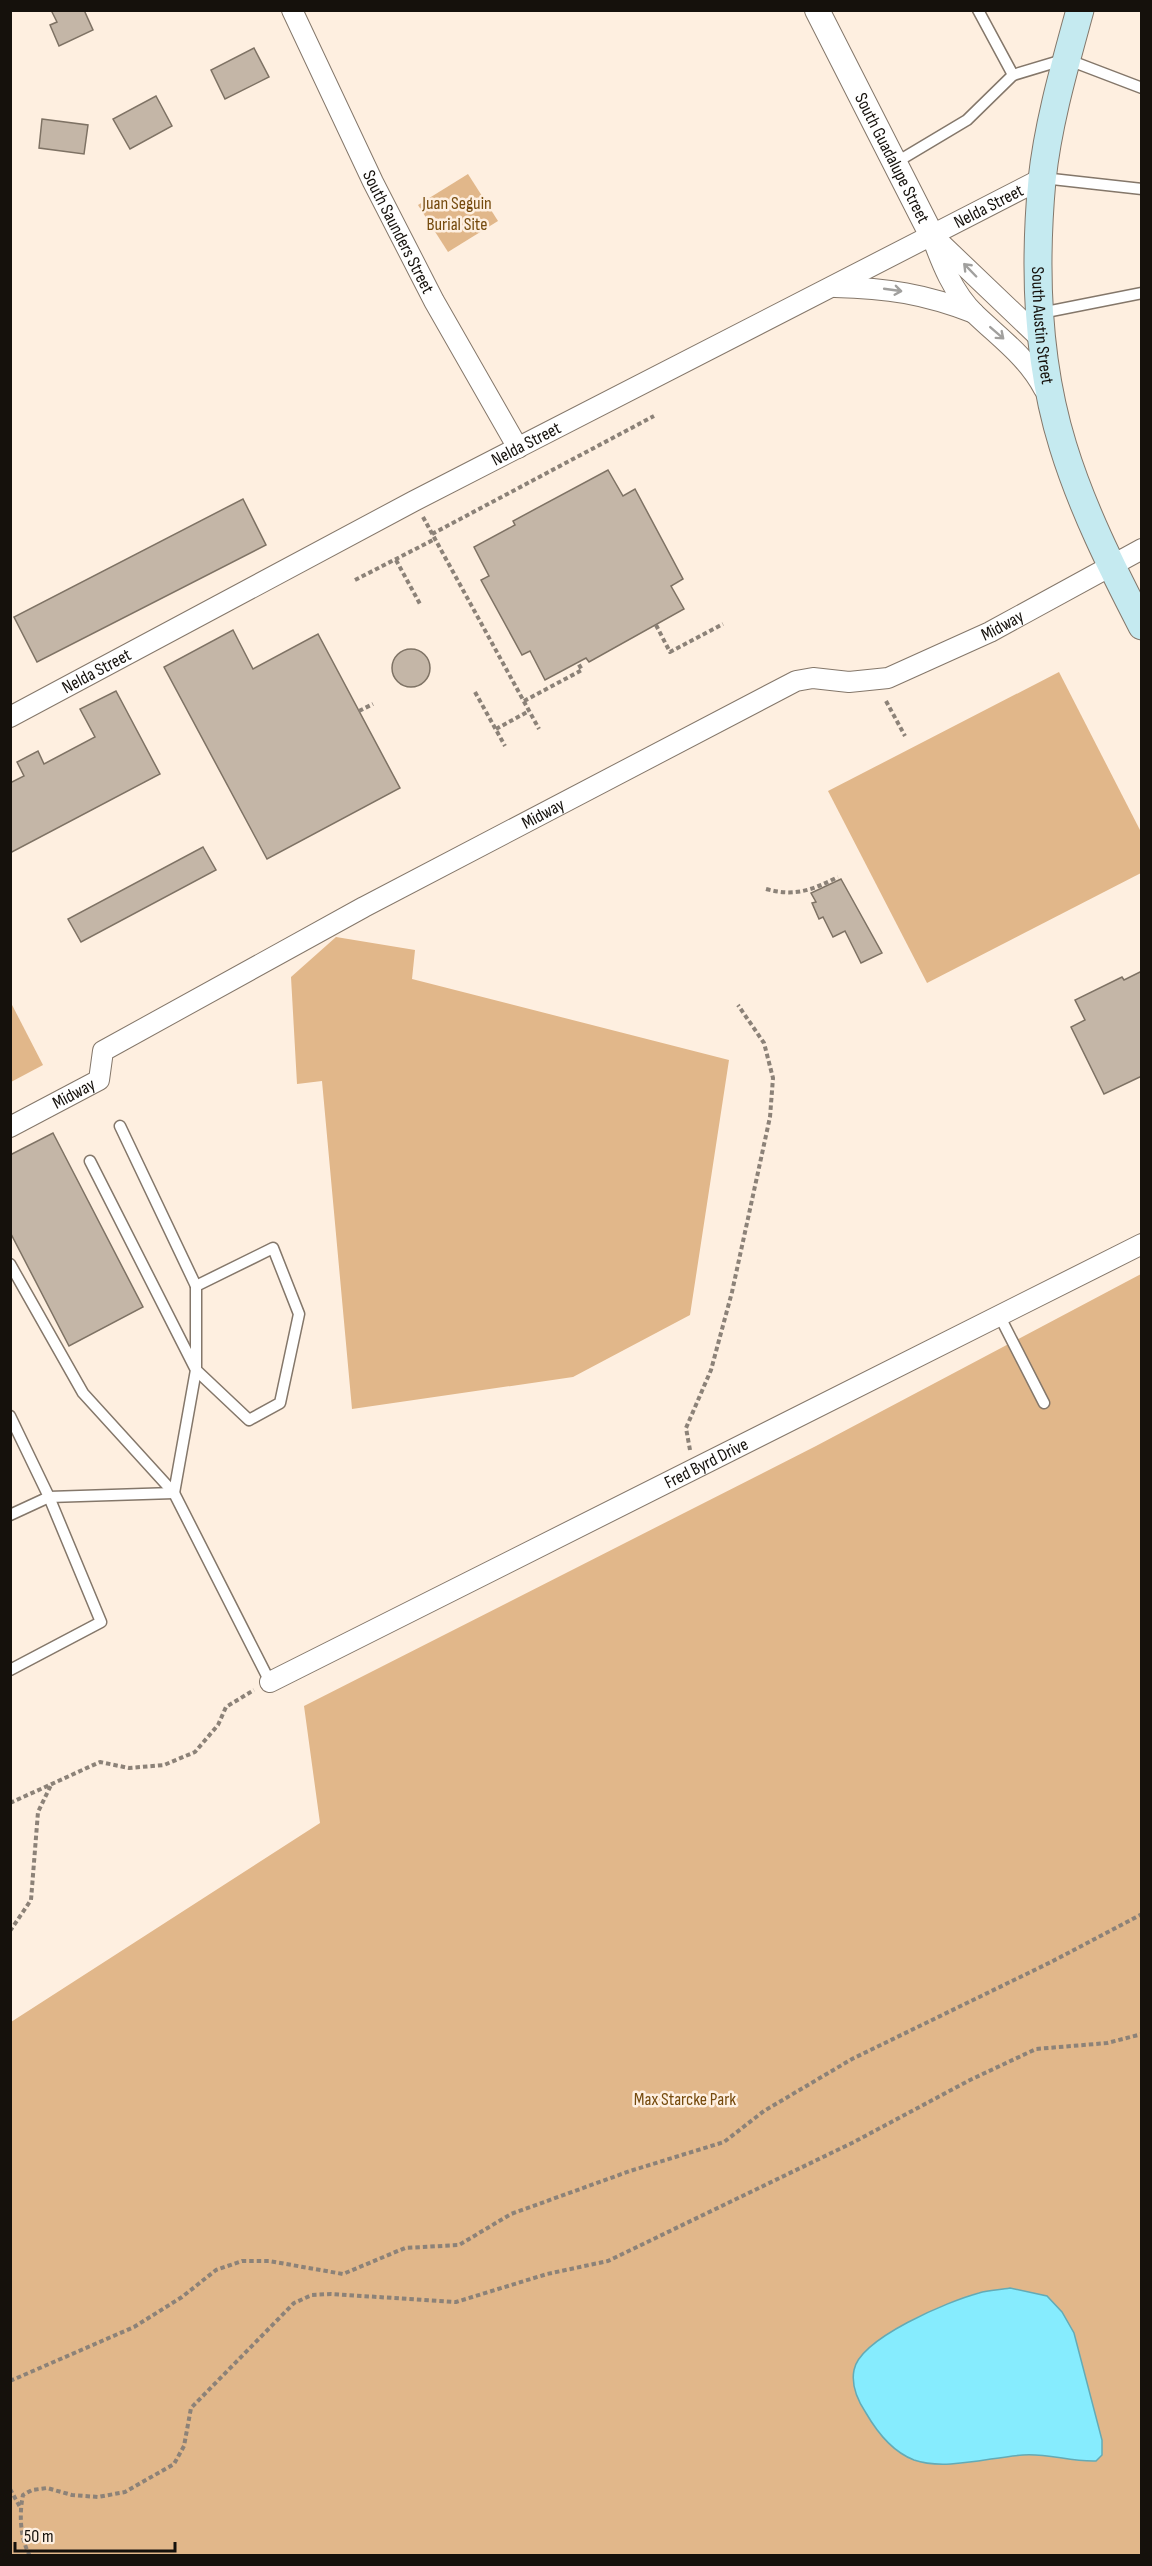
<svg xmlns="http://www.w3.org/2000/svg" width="1152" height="2566" font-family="'Sofia Sans Condensed',sans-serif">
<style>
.green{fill:#e1b78a}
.water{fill:#86ecfe;stroke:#64aab5;stroke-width:1.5}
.building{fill:#c4b6a7;stroke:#7e7264;stroke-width:1.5}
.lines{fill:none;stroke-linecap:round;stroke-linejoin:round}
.service-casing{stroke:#84776a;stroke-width:13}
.minor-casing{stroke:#84776a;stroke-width:22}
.tertiary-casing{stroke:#84776a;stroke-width:26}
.secondary-casing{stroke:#84776a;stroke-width:29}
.path{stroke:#8c8278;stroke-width:4;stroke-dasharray:4.5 3;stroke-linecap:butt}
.service{stroke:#fff;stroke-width:10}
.minor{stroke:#fff;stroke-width:20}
.tertiary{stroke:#fff;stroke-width:24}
.secondary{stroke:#c5eaf0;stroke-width:27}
.oneway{stroke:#a1a09e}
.labels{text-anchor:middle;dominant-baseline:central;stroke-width:5;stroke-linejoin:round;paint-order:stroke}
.street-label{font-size:18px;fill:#15110c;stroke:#feefe0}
.park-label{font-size:18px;fill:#754a0d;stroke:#feefe0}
</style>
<rect width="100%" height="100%" fill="#feefe0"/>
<g class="green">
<polygon points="468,174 498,221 448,252 418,205"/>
<polygon points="1059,672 1141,832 1141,873 927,983 828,791"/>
<polygon points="336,937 415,950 412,979 729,1060 690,1315 573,1377 352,1409 322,1081 297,1084 291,977"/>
<polygon points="10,1001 43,1065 11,1082 10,1082"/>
<polygon points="1141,1274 1141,2555 11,2555 11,2022 320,1823 304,1706 816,1446"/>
</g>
<path class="water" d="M1010 2288 1047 2296 1062 2312 1074 2333 1102 2440V2455L1096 2461C1071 2462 1047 2453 1023 2455 991 2457 945 2471 914 2460 893 2452 877 2432 866 2413 858 2401 851 2385 854 2370 860 2338 949 2301 979 2293 989 2290 1000 2290 1010 2288Z"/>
<g class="building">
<polygon points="51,10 84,10 93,30 59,46 50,25 57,22"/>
<polygon points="254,48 269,77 225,99 211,70"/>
<polygon points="156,96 172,126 130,149 113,119"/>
<polygon points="42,119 88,125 84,154 39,148"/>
<polygon points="608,470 623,496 635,489 683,579 671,586 684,609 589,662 586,658 545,680 530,651 522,655 481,580 489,576 474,547 515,525 513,521"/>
<polygon points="243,499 266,545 37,662 14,617"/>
<polygon points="233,630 253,669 318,634 400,788 267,859 164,667"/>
<circle cx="411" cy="668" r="19"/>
<polygon points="116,691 160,774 10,853 10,783 24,776 17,762 38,751 44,764 95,737 80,709"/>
<polygon points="203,847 216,870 81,942 68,919"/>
<polygon points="841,879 882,953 861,963 845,931 833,937 823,917 819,919 812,903 816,902 811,893"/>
<polygon points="1142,971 1142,1076 1104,1094 1071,1027 1085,1020 1075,1000 1122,977 1124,980"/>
<polygon points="53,1133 143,1307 69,1346 10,1232 10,1155"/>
</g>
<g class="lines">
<g class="service-casing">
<g id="service">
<polyline points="1013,75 1066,59 1142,88"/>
<polyline points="895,163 967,120 1013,75 978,10"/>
<polyline points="1043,178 1142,189"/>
<polyline points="1041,313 1142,293"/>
<polyline points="120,1126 196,1286"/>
<polygon points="273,1248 299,1314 280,1403 249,1420 196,1370 196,1286"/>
<polyline points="10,1264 83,1393 174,1493 270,1682"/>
<polyline points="999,1315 1044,1403"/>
<polyline points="10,1416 49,1497 101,1622 10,1670"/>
<polyline points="10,1515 49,1497 174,1493 196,1370 90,1161"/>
</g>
</g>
<g class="minor-casing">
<g id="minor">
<path id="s1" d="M292 10 373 182 434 301 518 448"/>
<path d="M931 234C941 262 953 293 975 314 1001 339 1027 357 1044 389"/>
<polyline points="933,236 1042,340"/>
<path d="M835 287C887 288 925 294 974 313"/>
<path id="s2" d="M10 717 414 501 1043 178"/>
<path id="s3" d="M10 1127 99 1080 103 1051 364 907 796 681 813 678 849 682 888 678 990 632 1142 549"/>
<path id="s4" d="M270 1682 1142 1244"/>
</g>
</g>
<g class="tertiary-casing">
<g id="tertiary">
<path id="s5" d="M817 10 931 234"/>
</g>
</g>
<g class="secondary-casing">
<g id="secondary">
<path id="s6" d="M1080 10C1065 65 1048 123 1042 180 1034 267 1037 362 1063 446 1082 508 1112 568 1142 626"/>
</g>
</g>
<g class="path">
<polyline points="423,517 539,729"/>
<polyline points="432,534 654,416"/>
<polyline points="396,560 420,604"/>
<polyline points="355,580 435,539"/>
<polyline points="656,625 670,652 723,624"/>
<polyline points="475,692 505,746"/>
<polyline points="524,701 582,670 578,663"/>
<polyline points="886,701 905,736"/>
<polyline points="359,711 373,704"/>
<polyline points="496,729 529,711"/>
<path d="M766 889C795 897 812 890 838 877"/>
<polyline points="690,1450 686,1428 711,1370 732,1292 770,1117 773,1078 764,1043 738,1005"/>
<polyline points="10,1803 100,1762 129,1768 164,1765 195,1752 218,1725 226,1707 254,1690"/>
<polyline points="10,1931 31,1900 38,1812 51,1785"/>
<polyline points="10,2381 134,2327 182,2297 216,2270 242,2261 269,2261 343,2274 405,2248 459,2245 511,2214 630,2171 724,2142 764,2111 852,2059 1051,1962 1142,1914"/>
<polyline points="10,2489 20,2507"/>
<path d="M30 2556C20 2538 19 2514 23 2495L32 2490 47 2488 72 2495 98 2497 125 2492 174 2464 184 2446 191 2408 294 2303 312 2295 331 2294 456 2302 547 2274 608 2261 852 2143 970 2080 1036 2049 1107 2043 1142 2034"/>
</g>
<use href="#service" class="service"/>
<use href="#minor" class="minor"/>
<use href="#tertiary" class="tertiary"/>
<use href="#secondary" class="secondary"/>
</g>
<defs><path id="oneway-shaft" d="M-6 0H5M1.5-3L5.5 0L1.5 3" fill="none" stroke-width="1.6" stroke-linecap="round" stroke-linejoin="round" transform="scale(1.5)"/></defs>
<g class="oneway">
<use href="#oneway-shaft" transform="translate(970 270) rotate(-134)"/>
<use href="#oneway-shaft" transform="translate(893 290) rotate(8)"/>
<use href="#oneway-shaft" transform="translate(997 333) rotate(41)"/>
</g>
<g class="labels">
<g class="street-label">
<text stroke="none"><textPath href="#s5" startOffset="166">South Guadalupe Street</textPath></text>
<text stroke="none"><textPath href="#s2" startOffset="1104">Nelda Street</textPath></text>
<text stroke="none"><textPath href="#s1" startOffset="246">South Saunders Street</textPath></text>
<text stroke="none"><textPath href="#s6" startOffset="320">South Austin Street</textPath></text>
<text stroke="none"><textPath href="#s2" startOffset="584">Nelda Street</textPath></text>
<text stroke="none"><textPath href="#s3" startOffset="1134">Midway</textPath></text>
<text stroke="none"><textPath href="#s2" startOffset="98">Nelda Street</textPath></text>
<text stroke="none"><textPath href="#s3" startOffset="630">Midway</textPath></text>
<text stroke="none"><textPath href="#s3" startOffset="72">Midway</textPath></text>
<text stroke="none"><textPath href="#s4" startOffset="488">Fred Byrd Drive</textPath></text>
</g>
<g class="park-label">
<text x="457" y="203">Juan Seguin<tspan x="457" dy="21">Burial Site</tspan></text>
<text x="685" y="2099">Max Starcke Park</text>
</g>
</g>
<rect width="1152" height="2566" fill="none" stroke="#15110c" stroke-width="24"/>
<path d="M15 2542v9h160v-9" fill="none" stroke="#15110c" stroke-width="3"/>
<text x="24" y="2542" font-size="18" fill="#15110c" stroke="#feefe0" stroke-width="4.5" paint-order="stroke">50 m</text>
</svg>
